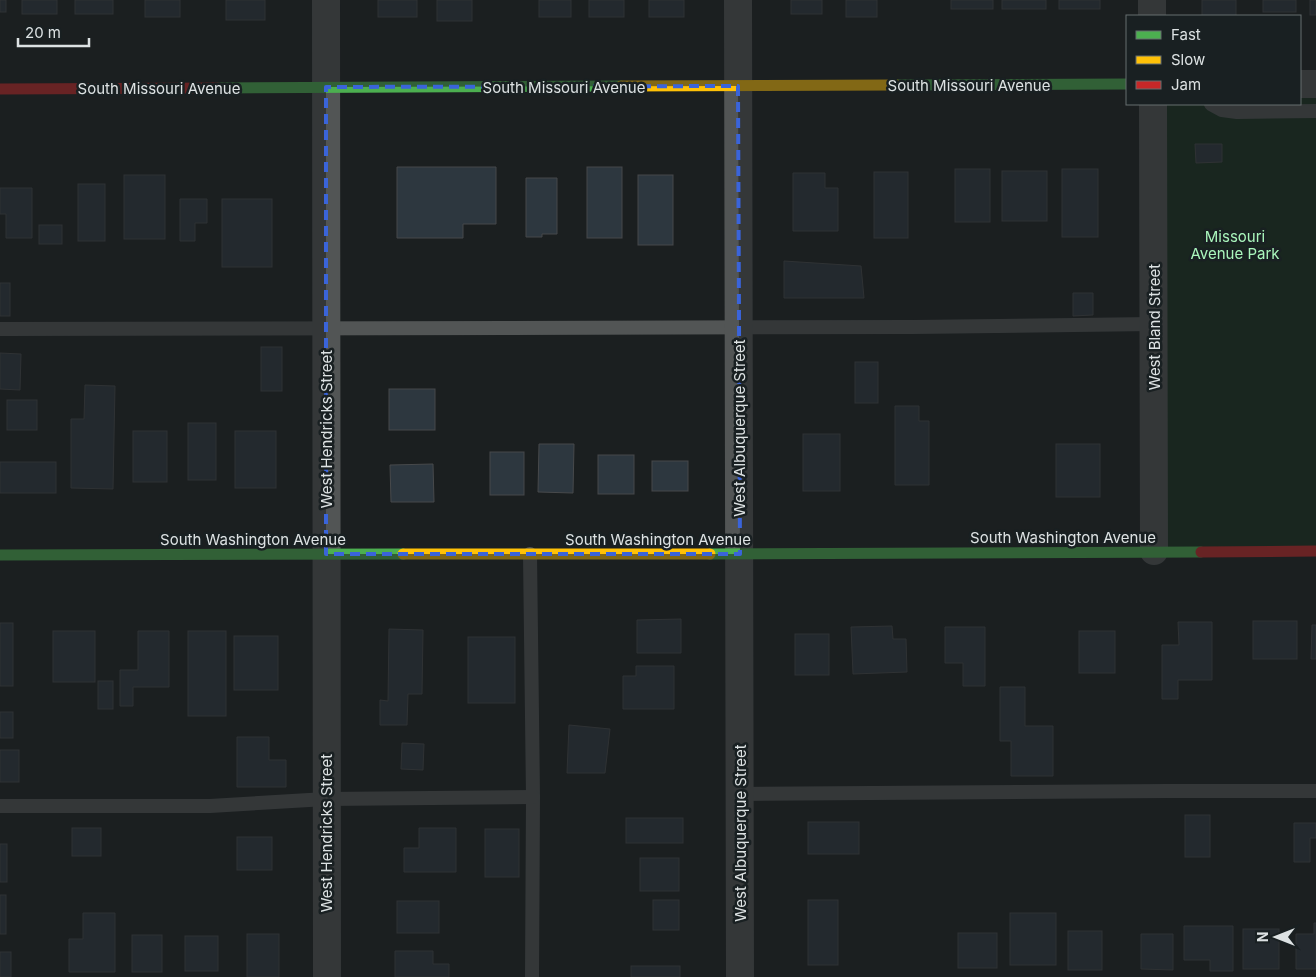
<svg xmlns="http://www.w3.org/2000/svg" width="1316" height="977" font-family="Inter,sans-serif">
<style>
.green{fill:#172f1e}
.building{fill:#2d373f;stroke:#47494b}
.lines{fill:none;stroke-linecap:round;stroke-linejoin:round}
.lane{stroke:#525555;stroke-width:14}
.street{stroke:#525555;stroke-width:28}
.fast{stroke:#4caf50;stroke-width:11}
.slow{stroke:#ffc107;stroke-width:11}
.jam{stroke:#c62828;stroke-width:11}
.marked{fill:none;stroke:#3a64da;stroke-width:4;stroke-dasharray:10 6;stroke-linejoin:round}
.labels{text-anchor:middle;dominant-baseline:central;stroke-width:5;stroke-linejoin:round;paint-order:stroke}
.street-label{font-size:15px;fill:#dde2e3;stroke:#192022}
.park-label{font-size:15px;fill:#aaf6bc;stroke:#192022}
</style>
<rect width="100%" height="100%" fill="#1b1f20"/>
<polygon class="green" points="1300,84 1316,84 1316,551 1154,551 1153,104 1300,104"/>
<g class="building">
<rect x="0" y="0" width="6" height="12"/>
<rect x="22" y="0" width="35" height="14"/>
<rect x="75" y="0" width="38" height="14"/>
<rect x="145" y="0" width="35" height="17"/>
<rect x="226" y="0" width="39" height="20"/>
<rect x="378" y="0" width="39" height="17"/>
<rect x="437" y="0" width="35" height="21"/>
<rect x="539" y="0" width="32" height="17"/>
<rect x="589" y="0" width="35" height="17"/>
<rect x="649" y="0" width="35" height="17"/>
<rect x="791" y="0" width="31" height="14"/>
<rect x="846" y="0" width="31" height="17"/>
<rect x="951" y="0" width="42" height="9"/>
<rect x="1002" y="0" width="44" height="9"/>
<rect x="1059" y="0" width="41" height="9"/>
<rect x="1202" y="0" width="34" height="16"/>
<rect x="1263" y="0" width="33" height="12"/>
<rect x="1310" y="0" width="6" height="15"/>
<polygon points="1195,144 1222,144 1222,162 1196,163"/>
<polygon points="397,167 496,167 496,224 463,224 463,238 397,238"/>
<rect x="587" y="167" width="35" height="71"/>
<rect x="955" y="169" width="35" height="53"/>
<rect x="1062" y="169" width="36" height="68"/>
<rect x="1002" y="171" width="45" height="50"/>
<rect x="874" y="172" width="34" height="66"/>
<polygon points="793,173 825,173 825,188 838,188 838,231 793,231"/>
<rect x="124" y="175" width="41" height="64"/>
<rect x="638" y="175" width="35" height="70"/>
<polygon points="526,178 557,178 557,234 542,234 542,237 526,237"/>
<rect x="78" y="184" width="27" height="57"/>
<polygon points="0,188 32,188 32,238 6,238 6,214 0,214"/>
<polygon points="180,199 207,199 207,223 195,223 195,241 180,241"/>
<rect x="222" y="199" width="50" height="68"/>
<rect x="39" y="225" width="23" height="19"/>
<polygon points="784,261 861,266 864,298 784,298"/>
<rect x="0" y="283" width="10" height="33"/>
<polygon points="1073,293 1093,293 1093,315 1073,316"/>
<rect x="261" y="347" width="21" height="44"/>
<polygon points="0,353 21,354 20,390 0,389"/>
<rect x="855" y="362" width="23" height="41"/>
<polygon points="85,385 115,386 113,489 71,488 71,419 84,419"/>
<rect x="389" y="389" width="46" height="41"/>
<rect x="7" y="400" width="30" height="30"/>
<polygon points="895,406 919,406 919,421 929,421 929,485 895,485"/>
<rect x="188" y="423" width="28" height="57"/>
<rect x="133" y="431" width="34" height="51"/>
<rect x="235" y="431" width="41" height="57"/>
<rect x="803" y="434" width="37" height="57"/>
<polygon points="539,444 574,444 573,493 538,492"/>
<rect x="1056" y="444" width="44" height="53"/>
<rect x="490" y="452" width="34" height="43"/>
<rect x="598" y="455" width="36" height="39"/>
<rect x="652" y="461" width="36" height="30"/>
<rect x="0" y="462" width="56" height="31"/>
<polygon points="433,464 434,502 391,502 390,465"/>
<polygon points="681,619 681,653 637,653 637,620"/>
<rect x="1253" y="621" width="44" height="38"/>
<polygon points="1178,622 1212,622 1212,680 1178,680 1178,699 1162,699 1162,645 1179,645"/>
<rect x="0" y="623" width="13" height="63"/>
<polygon points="1312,625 1316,625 1316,659 1311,659"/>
<polygon points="892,626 893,639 906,639 907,672 853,674 851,627"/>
<polygon points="945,627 985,627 985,686 963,686 963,663 945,663"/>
<polygon points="389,629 423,630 422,694 408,694 407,725 380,725 380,700 388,701"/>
<rect x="53" y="631" width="42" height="51"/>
<polygon points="138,631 169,631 169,687 133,687 133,706 120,706 120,670 138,670"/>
<rect x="188" y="631" width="38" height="85"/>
<rect x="1079" y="631" width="36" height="42"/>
<rect x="795" y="634" width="34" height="41"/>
<rect x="234" y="636" width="44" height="54"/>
<rect x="468" y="637" width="47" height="66"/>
<polygon points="636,666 674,666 674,709 623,709 623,676 636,676"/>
<rect x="98" y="681" width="15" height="28"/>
<polygon points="1000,687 1025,687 1025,726 1053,726 1053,776 1011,776 1011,741 1000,741"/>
<rect x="0" y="712" width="13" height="26"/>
<polygon points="569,725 610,729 605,773 567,773"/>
<polygon points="237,737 269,737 269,760 286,760 286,787 237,787"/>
<polygon points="402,743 424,744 423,770 401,769"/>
<rect x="0" y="750" width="19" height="32"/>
<rect x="1185" y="815" width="25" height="42"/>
<rect x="626" y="818" width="57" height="25"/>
<rect x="808" y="822" width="51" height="32"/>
<polygon points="1294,823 1316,823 1316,838 1310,838 1310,862 1294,862"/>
<rect x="72" y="828" width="29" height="28"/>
<polygon points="419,828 456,828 456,872 404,872 404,848 419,848"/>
<rect x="485" y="829" width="34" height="48"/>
<rect x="237" y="837" width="35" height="33"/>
<rect x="0" y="844" width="7" height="38"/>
<rect x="640" y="858" width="39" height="33"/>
<rect x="0" y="895" width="6" height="39"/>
<rect x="653" y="900" width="26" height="30"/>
<rect x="808" y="900" width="30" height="65"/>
<rect x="397" y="901" width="42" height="32"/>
<polygon points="83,913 115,913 115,972 69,972 69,939 83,939"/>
<rect x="1010" y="913" width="46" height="52"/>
<polygon points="1314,923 1316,923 1316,969 1296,969 1296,934 1314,934"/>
<polygon points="1184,926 1233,926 1233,971 1210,971 1210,960 1184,960"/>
<rect x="1243" y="929" width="36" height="40"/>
<rect x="1068" y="931" width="34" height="39"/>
<rect x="958" y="933" width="39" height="35"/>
<rect x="247" y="934" width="32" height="43"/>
<polygon points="1141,934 1173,934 1173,970 1141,969"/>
<rect x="132" y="935" width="30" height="37"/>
<rect x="185" y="936" width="33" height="35"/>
<polygon points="395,951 433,951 433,964 449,964 449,977 395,977"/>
<rect x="0" y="952" width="11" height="25"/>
<rect x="631" y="966" width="49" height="11"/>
</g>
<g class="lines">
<g class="lane">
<polyline points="1211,104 1222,110 1237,112 1316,111"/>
<polyline points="0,329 913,327 1154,324"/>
<polyline points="530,554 533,797 532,977"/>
<polyline points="740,794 1168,791 1316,791"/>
<polyline points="0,806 210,806 326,799 533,797"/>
</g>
<g class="street">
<polyline points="326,0 327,977"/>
<polyline points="738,0 740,977"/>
<polyline points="1152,0 1152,16"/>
<polyline points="1300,84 1316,84"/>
<polyline points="1153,104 1154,551"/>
</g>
<g class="fast">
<polyline points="897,85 1127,84"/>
<polyline points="218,88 621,86"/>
<polyline points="710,554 1201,552"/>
<polyline points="0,555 403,554"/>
</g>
<g class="slow">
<polyline points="621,86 897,85"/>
<polyline points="403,554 710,554"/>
</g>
<g class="jam">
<polyline points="0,89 218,88"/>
<polyline points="1201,552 1316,551"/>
</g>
</g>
<path d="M0 0H1316V977H0ZM738 86 740 554H326V87Z" fill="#1b1f20" fill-opacity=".55" fill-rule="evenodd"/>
<path class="marked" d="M738 86 740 554H326V87Z"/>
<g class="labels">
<g class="street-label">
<text x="969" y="85">South Missouri Avenue</text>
<text x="564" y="87">South Missouri Avenue</text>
<text x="159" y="88">South Missouri Avenue</text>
<text transform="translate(1154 327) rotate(-90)">West Bland Street</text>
<text transform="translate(739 428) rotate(-90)">West Albuquerque Street</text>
<text transform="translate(326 429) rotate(-90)">West Hendricks Street</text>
<text x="1063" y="537">South Washington Avenue</text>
<text x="253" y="539">South Washington Avenue</text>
<text x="658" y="539">South Washington Avenue</text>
<text transform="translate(326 833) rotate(-90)">West Hendricks Street</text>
<text transform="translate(740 833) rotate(-90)">West Albuquerque Street</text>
</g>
<g class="park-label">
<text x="1235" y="236">Missouri<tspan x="1235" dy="17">Avenue Park</tspan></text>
</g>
</g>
<rect x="1126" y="15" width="175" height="90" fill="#192022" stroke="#676e6f"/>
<rect x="1136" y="31" width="25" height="8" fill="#4caf50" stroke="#676e6f"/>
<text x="1171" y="40" font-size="15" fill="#dde2e3">Fast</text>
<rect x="1136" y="56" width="25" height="8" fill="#ffc107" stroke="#676e6f"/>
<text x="1171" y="65" font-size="15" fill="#dde2e3">Slow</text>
<rect x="1136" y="81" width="25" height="8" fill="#c62828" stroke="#676e6f"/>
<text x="1171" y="90" font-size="15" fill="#dde2e3">Jam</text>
<g transform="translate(1276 937) rotate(270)" stroke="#192022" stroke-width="4" paint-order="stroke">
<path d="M0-4L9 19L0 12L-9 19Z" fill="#dde2e3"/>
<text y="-8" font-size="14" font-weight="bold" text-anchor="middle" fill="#dde2e3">N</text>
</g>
<path d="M18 38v8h71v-8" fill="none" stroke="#dde2e3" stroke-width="2.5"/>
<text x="25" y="38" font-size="15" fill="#dde2e3" stroke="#192022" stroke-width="4" paint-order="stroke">20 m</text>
</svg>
